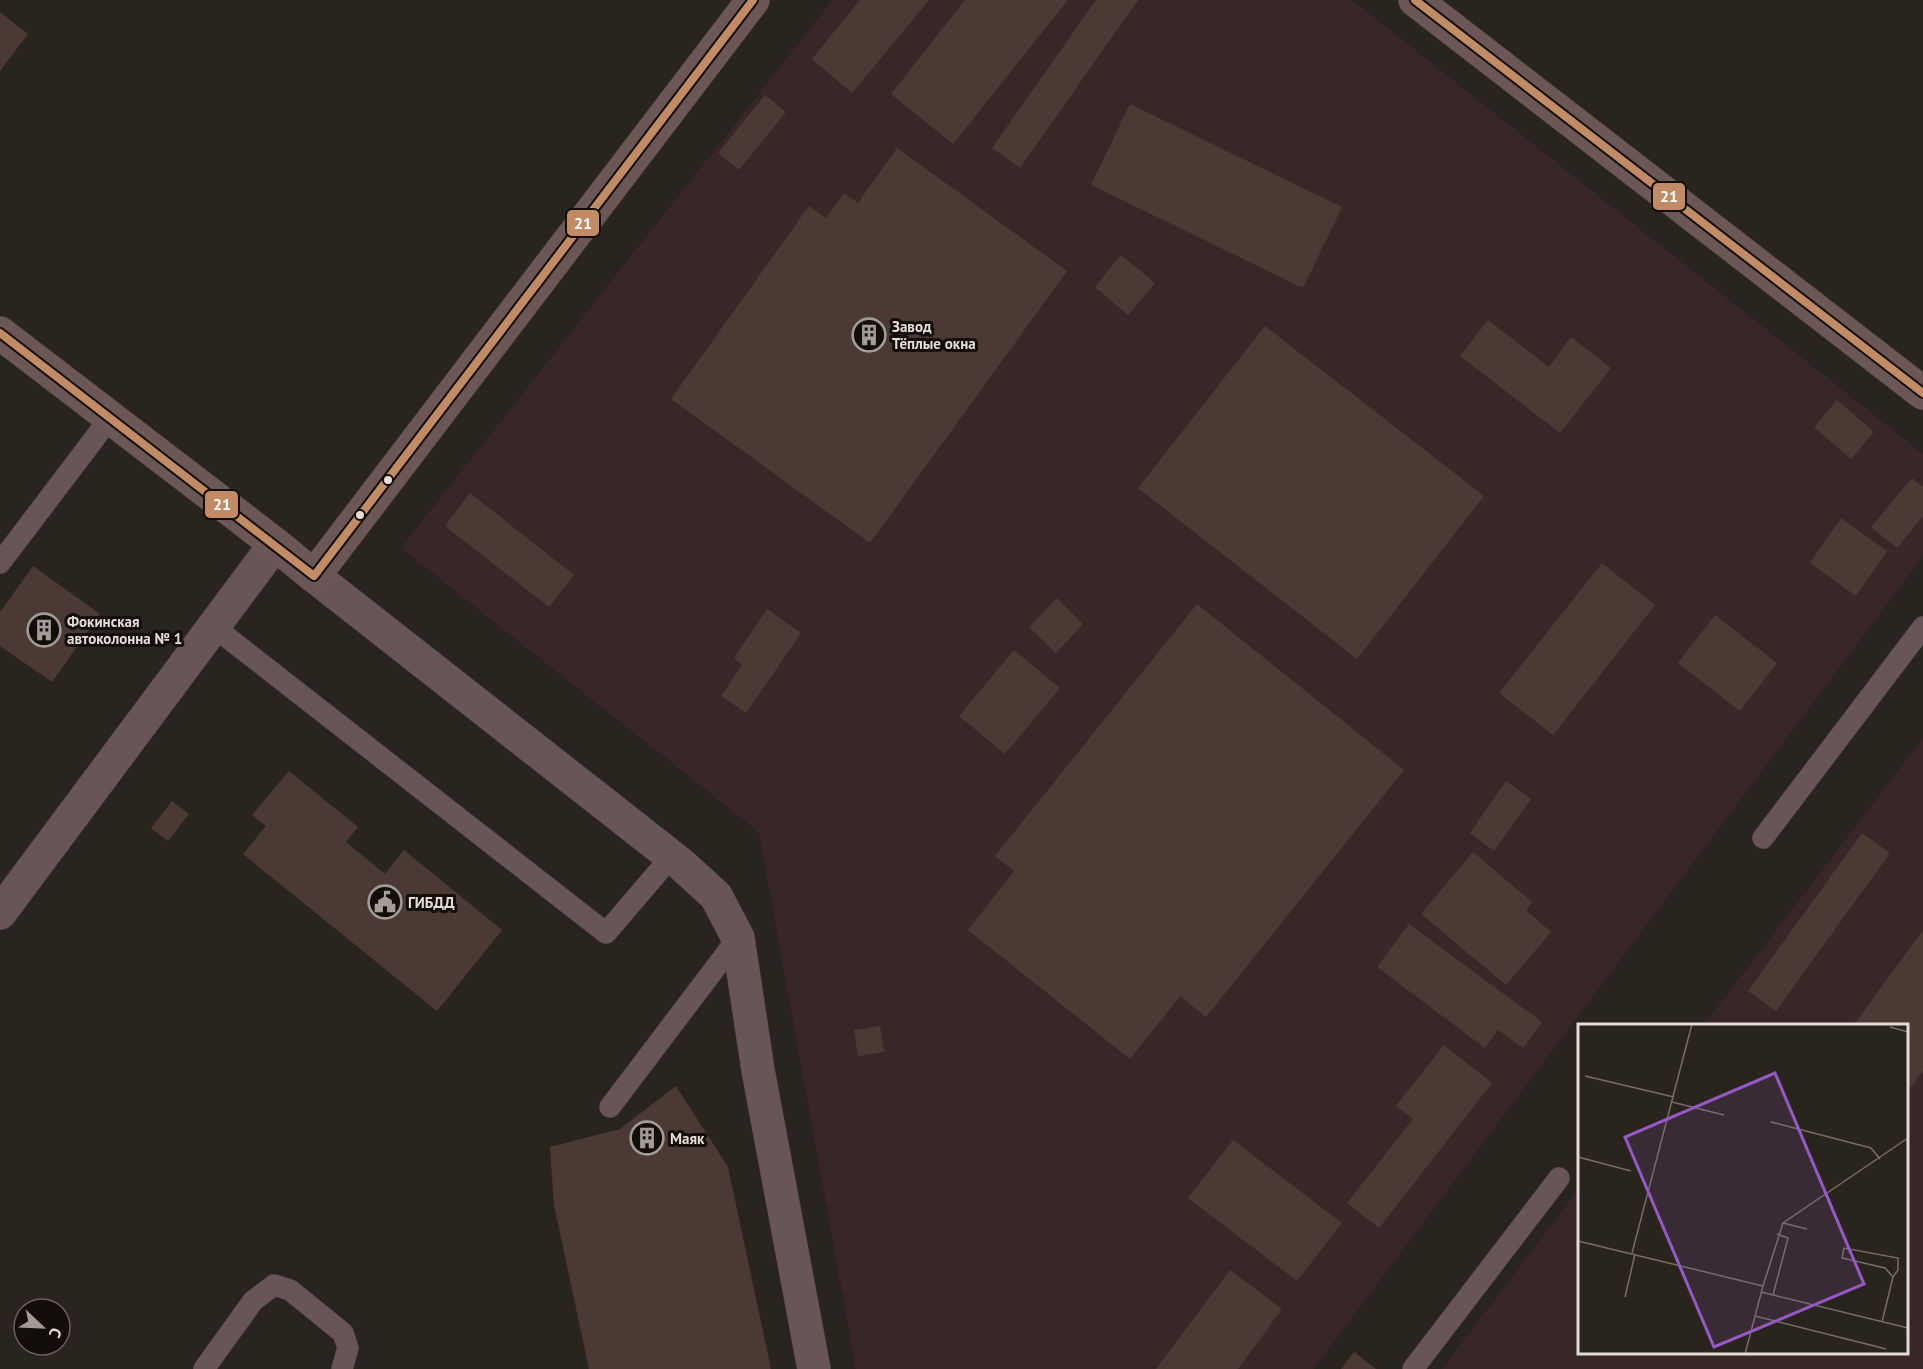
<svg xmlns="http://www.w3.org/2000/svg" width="1923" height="1369" font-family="'PT Sans',sans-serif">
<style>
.industrial{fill:#392728}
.building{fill:#4b3a34}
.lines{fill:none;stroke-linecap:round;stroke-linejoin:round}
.lane-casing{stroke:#47413c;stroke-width:22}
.street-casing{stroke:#47413c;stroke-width:34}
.secondary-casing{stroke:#47413c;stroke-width:34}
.lane{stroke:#685556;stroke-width:21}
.street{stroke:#685556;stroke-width:33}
.secondary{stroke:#6b5756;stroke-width:33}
.bus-1-casing{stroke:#130e0a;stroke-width:12}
.bus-1{stroke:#c18c65;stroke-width:8}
.bus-dot{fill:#e4dcd5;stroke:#130e0a;stroke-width:2}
.labels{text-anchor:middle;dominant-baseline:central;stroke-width:6;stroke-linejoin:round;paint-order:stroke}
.poi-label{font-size:15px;font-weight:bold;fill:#e4dcd5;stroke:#130e0a;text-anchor:start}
.inset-road{fill:none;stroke:#746e67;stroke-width:1.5}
.view{fill:#9558c4;fill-opacity:0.15;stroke:#9558c4;stroke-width:3}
.inset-edge{fill:none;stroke:#e4dcd5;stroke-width:3}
.line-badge{stroke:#130e0a;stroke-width:2}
.badge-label{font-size:16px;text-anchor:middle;font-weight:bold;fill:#fff}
</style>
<rect width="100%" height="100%" fill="#2a241e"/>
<g class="industrial">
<polygon points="833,0 1352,0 1923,454 1923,556 1313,1369 856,1369 759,832 401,548"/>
<polygon points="1923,738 1923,1369 1442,1369 1579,1189 1580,1352 1906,1352 1906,1026 1704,1025"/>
</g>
<g class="building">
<polygon points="860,0 929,0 852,93 812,59"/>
<polygon points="965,0 1068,0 953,144 891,94"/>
<polygon points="1096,0 1138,0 1020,168 992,148"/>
<polygon points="0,12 28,34 0,71"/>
<polygon points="765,95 786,112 739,170 718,153"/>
<polygon points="1130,104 1342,207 1303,288 1091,185"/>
<polygon points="897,148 1067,271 870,543 671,399 809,206 826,218 844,193 858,203"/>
<polygon points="1121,255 1155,283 1128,315 1095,287"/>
<polygon points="1488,320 1549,367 1571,337 1611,368 1560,433 1460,356"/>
<polygon points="1265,326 1484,496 1357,659 1138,488"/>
<polygon points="1837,400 1874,432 1851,459 1814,427"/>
<polygon points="1912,478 1923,487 1923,516 1897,548 1871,527"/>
<polygon points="470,493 574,575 549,607 445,526"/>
<polygon points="1841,518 1887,551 1856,596 1810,563"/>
<polygon points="1602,563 1655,605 1553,735 1499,693"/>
<polygon points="33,566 100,614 52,682 0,646 0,612"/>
<polygon points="1057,598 1083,624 1056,653 1029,627"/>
<polygon points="1197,604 1404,770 1206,1017 1180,996 1130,1059 968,930 1014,871 995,856"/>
<polygon points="767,609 801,633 746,713 721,696 742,665 734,658"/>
<polygon points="1715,615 1777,663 1740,711 1678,663"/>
<polygon points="1014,650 1060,688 1005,754 959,716"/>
<polygon points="289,771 358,827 346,842 385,874 404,850 502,930 437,1011 243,854 266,826 252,815"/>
<polygon points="1506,781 1531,799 1494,851 1470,833"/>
<polygon points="172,801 189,814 168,841 151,828"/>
<polygon points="1862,833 1890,853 1776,1011 1748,991"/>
<polygon points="1473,852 1532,902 1526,910 1551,932 1506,985 1421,914"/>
<polygon points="1409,924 1542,1022 1523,1048 1498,1030 1485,1048 1377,967"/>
<polygon points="1923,930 1923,1071 1906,1093 1906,1026 1853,1026"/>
<polygon points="880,1026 884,1052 858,1056 854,1030"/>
<polygon points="1444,1045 1492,1083 1379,1228 1347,1203 1413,1119 1396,1106"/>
<polygon points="676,1086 728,1167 771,1369 589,1369 554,1205 550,1147 620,1129"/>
<polygon points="1233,1140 1342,1223 1297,1281 1188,1198"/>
<polygon points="1230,1270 1282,1309 1238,1369 1156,1369"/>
<polygon points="1354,1352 1376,1369 1341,1369"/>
</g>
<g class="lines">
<g class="lane-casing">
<g id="lane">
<polyline points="0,563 110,418"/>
<polyline points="214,627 606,933 671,857"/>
<polyline points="1763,838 1923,627"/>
<polyline points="610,1107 738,938"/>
<polyline points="204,1369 253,1301 274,1285 290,1290 343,1333 348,1348 342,1369"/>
<polyline points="1413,1369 1559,1178"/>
</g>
</g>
<g class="street-casing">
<g id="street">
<polyline points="314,576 681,864 716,896 738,938 758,1070 814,1369"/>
<polyline points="0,913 275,544"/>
</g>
</g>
<g class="secondary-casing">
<g id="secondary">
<polyline points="1415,0 1923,393"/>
<polyline points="0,333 275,544 314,576 753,0"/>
</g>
</g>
<use href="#lane" class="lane"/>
<use href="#street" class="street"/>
<use href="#secondary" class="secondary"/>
<g class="bus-1-casing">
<g id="bus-1">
<polyline points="1415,0 1923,393"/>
<polyline points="0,333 314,576 753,0"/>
</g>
</g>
<use href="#bus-1" class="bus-1"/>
</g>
<defs>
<g id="building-ring" transform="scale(1.725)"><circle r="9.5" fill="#130e0a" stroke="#a39c95" stroke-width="1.5"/><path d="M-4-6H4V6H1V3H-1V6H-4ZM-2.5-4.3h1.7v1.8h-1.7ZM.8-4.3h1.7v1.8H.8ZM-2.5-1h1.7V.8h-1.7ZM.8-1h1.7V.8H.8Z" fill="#a39c95"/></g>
<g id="civic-ring" transform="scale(1.725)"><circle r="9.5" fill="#130e0a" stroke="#a39c95" stroke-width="1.5"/><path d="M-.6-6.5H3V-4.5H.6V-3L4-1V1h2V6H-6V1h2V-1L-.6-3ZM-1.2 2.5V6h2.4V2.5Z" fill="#a39c95"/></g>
</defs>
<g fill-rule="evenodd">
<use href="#building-ring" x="869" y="335"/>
<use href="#building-ring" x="44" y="630"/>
<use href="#civic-ring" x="385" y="902"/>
<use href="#building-ring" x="647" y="1138"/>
</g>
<g class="bus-dot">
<circle cx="388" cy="480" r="5"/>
<circle cx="360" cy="515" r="5"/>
</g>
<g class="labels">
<g class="poi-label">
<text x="892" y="326">Завод<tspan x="892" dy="17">Тёплые окна</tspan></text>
<text x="67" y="621">Фокинская<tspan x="67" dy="17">автоколонна № 1</tspan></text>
<text x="408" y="902">ГИБДД</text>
<text x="670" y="1138">Маяк</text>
</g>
</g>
<g transform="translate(1578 1024)">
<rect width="330" height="330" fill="#2a241e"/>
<path class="inset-road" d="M312 3 330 8M7 52 96 73M94 78 146 91M193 98 293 124 302 135M0 133 53 147M205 199 229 205M0 217 185 262 167 330M54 229 114 0M185 262 205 199 330 114M183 268 330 304M195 271 210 214 199 210M47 273 57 230M177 292 308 325M304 298 315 253 307 244 264 234 266 224 320 234V246L315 253"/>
<path class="view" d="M197 49 286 260 136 323 47 113Z"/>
<rect width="330" height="330" class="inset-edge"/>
</g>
<g class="line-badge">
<rect x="1652" y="182" width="34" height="29" rx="6" fill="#c18c65"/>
<rect x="566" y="209" width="34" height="28" rx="6" fill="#c18c65"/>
<rect x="204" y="490" width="35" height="29" rx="6" fill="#c18c65"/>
</g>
<g class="badge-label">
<text x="1669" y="202">21</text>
<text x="583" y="229">21</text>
<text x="222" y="510">21</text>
</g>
<g transform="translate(42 1327) rotate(113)"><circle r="28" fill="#130e0a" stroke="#67605b" stroke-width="1.5"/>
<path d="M0-4.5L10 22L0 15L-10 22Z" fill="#a39c95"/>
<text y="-9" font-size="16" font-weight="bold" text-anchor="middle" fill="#e4dcd5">С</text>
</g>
</svg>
